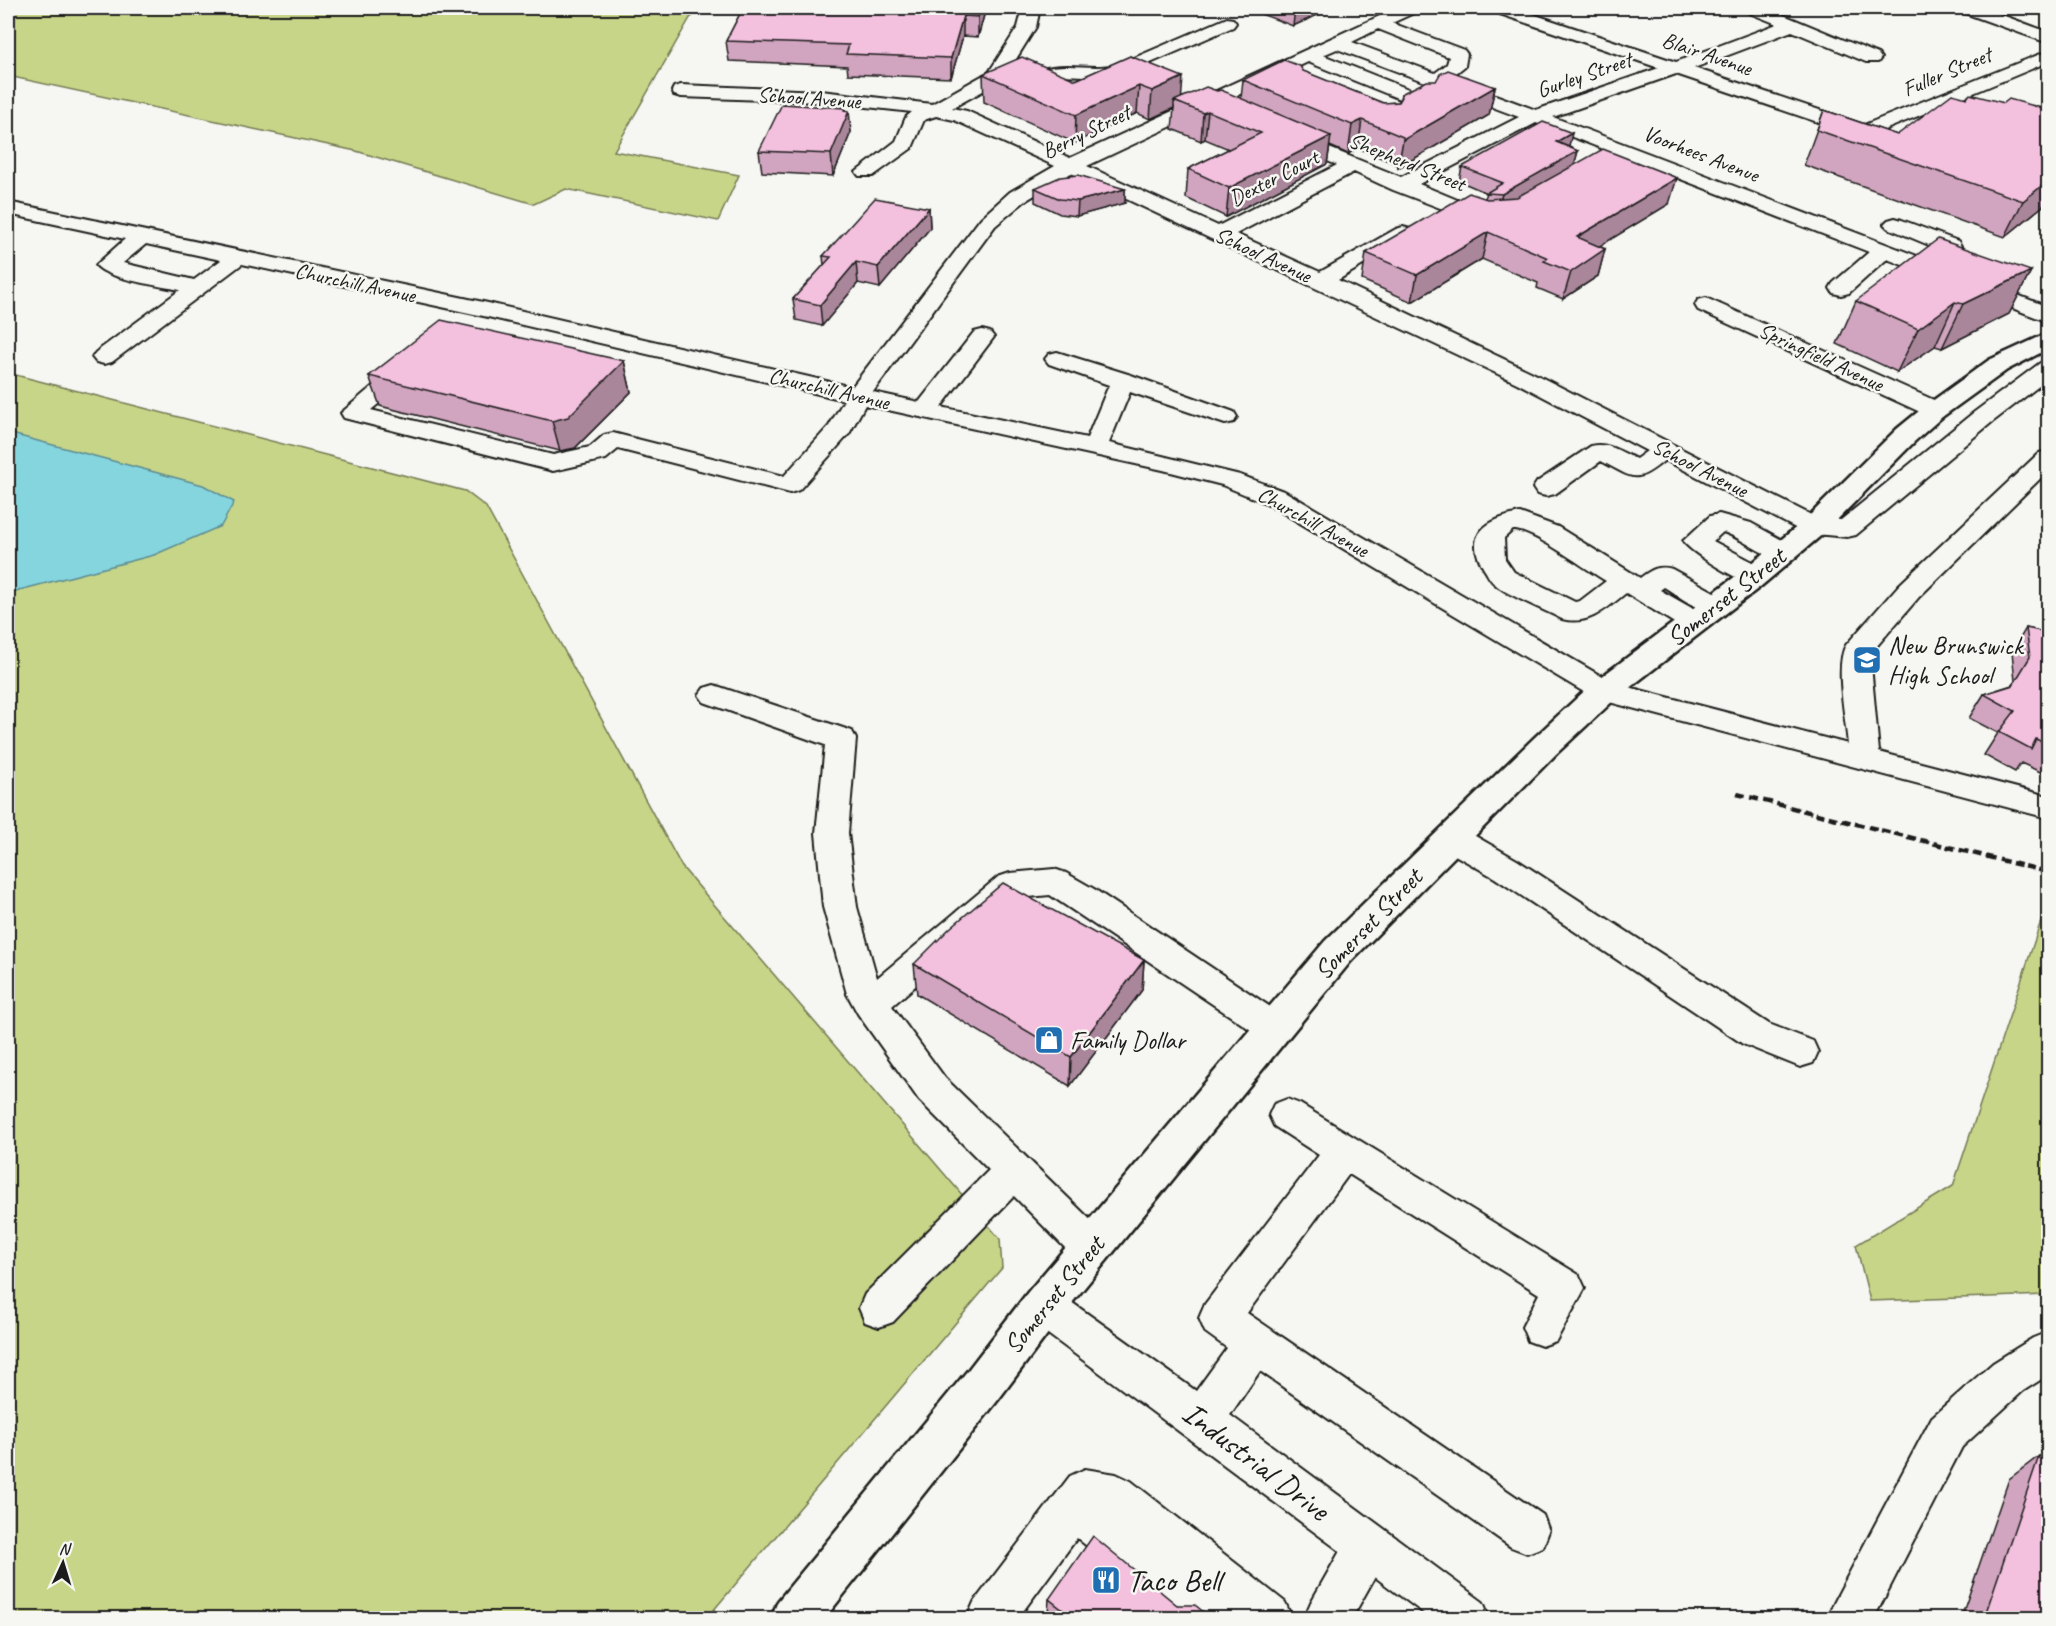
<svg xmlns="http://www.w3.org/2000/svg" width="2056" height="1626" font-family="Caveat,sans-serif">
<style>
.green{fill:#c7d588;stroke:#727852;stroke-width:1.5}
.water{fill:#85d5df;stroke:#5b8b91;stroke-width:1.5}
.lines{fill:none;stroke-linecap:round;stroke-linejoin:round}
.minor-casing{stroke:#1c1c1c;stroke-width:4}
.major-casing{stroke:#1c1c1c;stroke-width:5}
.minor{fill:#f6f6f2;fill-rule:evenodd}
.major{fill:#f6f6f2;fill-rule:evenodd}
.rail{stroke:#1c1c1c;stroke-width:4.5;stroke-dasharray:9 4.5;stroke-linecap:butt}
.wall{fill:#d1a5bf;stroke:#1c1c1c;stroke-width:1.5}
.shaded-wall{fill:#aa869b;stroke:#1c1c1c;stroke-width:1.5}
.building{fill:#f3c0de;stroke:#1c1c1c;stroke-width:1.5}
.labels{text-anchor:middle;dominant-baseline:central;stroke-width:5;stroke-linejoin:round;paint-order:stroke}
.far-street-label{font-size:22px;fill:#1c1c1c;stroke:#f6f6f2}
.street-label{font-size:26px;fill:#1c1c1c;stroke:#f6f6f2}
.poi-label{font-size:26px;fill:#1c1c1c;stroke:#f6f6f2;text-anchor:start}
.near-street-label{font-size:32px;fill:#1c1c1c;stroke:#f6f6f2}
.near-poi-label{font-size:32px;fill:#1c1c1c;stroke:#f6f6f2;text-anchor:start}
</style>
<rect width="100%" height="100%" fill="#f6f6f2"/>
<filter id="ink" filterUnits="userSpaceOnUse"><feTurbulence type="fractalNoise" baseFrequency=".0167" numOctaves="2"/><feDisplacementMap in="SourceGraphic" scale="12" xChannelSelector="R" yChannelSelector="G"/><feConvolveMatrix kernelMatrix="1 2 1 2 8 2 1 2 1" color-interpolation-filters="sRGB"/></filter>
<g filter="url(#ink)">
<g class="green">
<polygon points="8,8 727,8 704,8 690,18 614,151 739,175 718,221 566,189 534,204 356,151 8,76"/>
<polygon points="8,373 465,491 486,507 682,867 1000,1239 1002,1268 707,1618 8,1618"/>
<polygon points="2048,900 2048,1295 1870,1301 1856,1245 1953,1186"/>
</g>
<polygon class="water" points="8,433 203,485 234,502 221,526 154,555 8,593"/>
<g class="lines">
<g class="minor-casing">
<g id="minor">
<path d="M1023 8H1040L1036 27 1003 80 952 108 967 111 1070 158 1397 8H1419L1416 12 1392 23 1464 50 1467 54 1465 66 1450 78 1536 110 1659 68 1494 12 1492 8H1515L1676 62 1777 24 1747 12 1744 8H1767L1878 54 1881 58 1878 62H1866L1792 31 1694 68 1864 125 2048 51V62L1865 138 1676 74 1553 117 1925 259 1936 248 1888 228 1884 224 1888 220 1895 218 1902 220 1958 241 1961 246 1943 266 2048 307V322L1887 259 1849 293 1841 295 1833 293 1830 288 1833 283 1869 252 1536 123 1419 184 1484 211 1496 213 1499 217 1496 221 1489 223 1474 221 1393 190 1354 172 1236 234 1320 272 1396 229 1403 227 1410 229 1414 233 1410 237 1338 280 1533 373 1819 519 1841 520 1973 413 2040 363 2048 361V379L1991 423 1856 535 1847 537 1805 533 1665 460C1635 485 1634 478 1601 461L1555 494 1546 496 1537 494 1533 488 1537 482 1591 446C1608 442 1621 452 1636 459L1647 451 1517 383 1071 173 1025 201 995 226 873 392 919 402 974 332 982 330 990 332 994 337 941 407 1087 438 1109 385 1049 364 1045 359 1049 354 1057 352 1131 375 1234 412 1237 417 1234 422 1225 424 1130 392 1109 443 1240 475 1286 492 1613 683 1848 744C1846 720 1834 665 1846 645L1899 585 2039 453 2048 451V471L1919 597 1870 654 1879 752 2048 796V818L1594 698 1268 504 1222 485 1163 470 865 405 849 434 799 490 790 493 618 449 606 459 553 471 344 418 341 413 400 363 408 361 416 363 420 368 416 373 371 410 553 455 590 447 604 435 613 433 784 476 829 426 844 400 488 317 242 264 112 362 104 364 96 362 92 357 96 352 180 290C162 286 106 279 96 265L125 239 8 214V202L488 303 852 387 981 218 1010 192 1055 166 954 120 936 116 924 120 912 148 873 176H859L856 172 896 141 906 117 912 112 821 102 681 97 674 95 672 91 674 87 681 85 821 91 932 104 989 72 1018 27ZM1378 29 1449 57 1447 64 1435 73 1352 42ZM1337 49 1519 117 1401 177 1297 135H1283L1280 139 1283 143 1337 165 1218 226 1087 166 1308 62 1417 106H1431L1433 102 1431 98 1323 55ZM146 244 221 260 194 280 123 263Z"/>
<polygon points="1959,8 1983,8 2048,32 2048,43 1962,12"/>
<path d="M1227 18 1233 19 1236 23 1233 27 1139 68 1157 76 1159 80 1157 84H1143L1124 74 1105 77 1063 75 1043 81 1036 79 1034 75 1036 71C1068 60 1092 72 1120 64Z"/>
<path d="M1706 298 1936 401 1945 412 1942 417C1931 420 1926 419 1918 411L1698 310 1695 305 1698 300Z"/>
<path d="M1520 513 1558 527 1640 578C1651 570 1658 565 1672 569L1727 599 1731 605 1727 611C1705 617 1682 598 1664 587L1660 590 1704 615 1708 622 1704 629 1694 631 1684 629 1626 593C1606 609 1588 626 1562 619 1546 610 1506 595 1495 584 1490 581 1487 573 1484 569 1462 533 1489 519 1520 513ZM1513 530C1531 528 1587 570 1606 581L1580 601 1575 602 1514 572 1505 559 1504 538Z"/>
<path d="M1719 514 1751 523 1793 546 1797 552 1793 558C1769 564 1746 539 1723 532L1713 541 1766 569 1770 575 1766 581C1763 582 1760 584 1756 584 1742 584 1691 553 1683 541L1710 516Z"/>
<polygon points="714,685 852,731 856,739 848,833 857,907 877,978 998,877 1010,873 1054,869 1066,873 1094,889 1287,1018 1293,1028 1287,1038 1275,1043 1263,1038 1050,895 1018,898 892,1006 945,1078 1106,1235 1112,1248 1106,1261 1092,1266 1078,1261 1014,1196 893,1322 879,1327 865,1322 859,1308 865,1294 989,1170 919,1100 858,1014 847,994 823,907 816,833 825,745 704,702 699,695 704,688"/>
<polygon points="1452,826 1463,829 1517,860 1769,1024 1813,1041 1818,1052 1813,1063 1800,1067 1743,1044 1495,878 1441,847 1436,838 1441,829"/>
<polygon points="1287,1099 1300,1104 1579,1275 1585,1288 1556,1341 1542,1346 1528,1341 1522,1327 1539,1294 1349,1174 1247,1313 1543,1515 1549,1531 1543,1547 1527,1553 1511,1547 1260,1371 1230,1415 1483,1602 1490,1618 1430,1618 1375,1577 1352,1618 1304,1618 1311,1602 1340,1551 1029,1320 1023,1306 1029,1292 1043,1287 1057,1292 1196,1391 1227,1348 1205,1332 1199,1318 1205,1304 1319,1155 1274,1126 1269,1115 1274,1104"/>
<polygon points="2048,1332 2048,1375 2023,1391 1962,1447 1874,1618 1827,1618 1834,1602 1932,1417 1993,1363 2033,1338"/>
<polygon points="1085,1469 1116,1474 1131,1481 1285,1602 1292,1618 1175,1618 1077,1538 1018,1618 967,1618 974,1602 1070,1476"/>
</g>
</g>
<g class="major-casing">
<polygon id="major" points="2048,333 2048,349 2007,370 1942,417 1915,441 1824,533 1760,587 1615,699 1556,754 1351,961 1058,1320 998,1400 825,1618 771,1618 778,1601 968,1370 1028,1292 1325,941 1534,738 1593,683 1740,573 1804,521 1897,429 1924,407 1989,360"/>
</g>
<use href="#minor" class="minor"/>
<use href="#major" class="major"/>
<polyline class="rail" points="1737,794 2048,872"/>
</g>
<g class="wall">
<polygon points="743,8 986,8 978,37 963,36 951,78 848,74 847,66 729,61 726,41"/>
<polygon points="1245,8 1333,8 1293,26"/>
<polygon points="1130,56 1182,97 1217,91 1241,98 1243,80 1303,71 1383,103 1399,102 1401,94 1495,87 1489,115 1398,168 1398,165 1358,148 1348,154 1330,146 1327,164 1226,217 1186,198 1188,169 1229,149 1205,139 1201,141 1172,129 1174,108 1150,119 1137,113 1075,143 984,102 983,74 1076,80"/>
<polygon points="1967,98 2004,103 2049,201 2005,237 1804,165 1824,110 1897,135"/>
<polygon points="845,108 851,132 833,176 762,172 759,151"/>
<polygon points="1569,147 1578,151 1574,165 1669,204 1599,246 1605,249 1598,276 1563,299 1537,288 1538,283 1482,259 1412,302 1362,280 1366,253 1485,198 1487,193 1459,181 1462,167"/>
<polygon points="1035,188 1125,189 1125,203 1077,216 1060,214 1035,202"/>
<polygon points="929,208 930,228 880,288 858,283 822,326 796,320 793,299 824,265 823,256"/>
<polygon points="2031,271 2009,314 1942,348 1935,346 1897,372 1837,344 1856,301"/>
<polygon points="624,361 631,392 575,448 560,451 380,406 369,376"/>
<polygon points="2026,628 2049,633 2049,776 2021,763 2015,772 1984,755 1998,733 1969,718 1984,694 2012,685 2015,681 2012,652"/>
<polygon points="1144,960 1142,990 1070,1086 917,994 914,964"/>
<polygon points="2039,1456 2049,1618 1961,1618 2009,1479"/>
<polygon points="1049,1599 1177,1605 1204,1618 1054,1618 1048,1614"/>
</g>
<g class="shaded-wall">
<polygon points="980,8 986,8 978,37 978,17"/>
<polygon points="1295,8 1333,8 1293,26"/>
<polygon points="963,16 963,36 951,78 951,58"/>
<polygon points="1183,77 1181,104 1174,101 1174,108 1150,119 1152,91"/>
<polygon points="1139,86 1137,113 1075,143 1076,115"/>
<polygon points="1495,87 1489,115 1398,168 1403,140"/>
<polygon points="845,108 846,118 849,111 851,132 833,176 831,154"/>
<polygon points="1208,111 1205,139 1201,141 1203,113"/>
<polygon points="1362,120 1358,148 1348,154 1352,125"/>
<polygon points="1572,133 1569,147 1556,142"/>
<polygon points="1331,136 1327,164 1226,217 1229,188"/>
<polygon points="1578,151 1574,166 1498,209 1502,194"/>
<polygon points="1677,178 1669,204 1570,264 1577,237"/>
<polygon points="2049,180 2049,201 2005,237 2023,201"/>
<polygon points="1125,189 1125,203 1077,216 1078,201"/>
<polygon points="929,208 930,228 880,288 878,267"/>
<polygon points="1488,232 1482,259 1412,302 1417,275"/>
<polygon points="1605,249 1598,276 1563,299 1571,272"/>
<polygon points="856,262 858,283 822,326 820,305"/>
<polygon points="2031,271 2009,314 1942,348 1963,304"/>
<polygon points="1955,302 1935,346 1897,372 1918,329"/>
<polygon points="624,361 631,392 575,448 560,451 552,421"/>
<polygon points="1144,960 1142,990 1070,1086 1071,1057"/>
</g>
<g class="building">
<polygon points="743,8 980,8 978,17 963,16 951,58 846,54 849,45 726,41"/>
<polygon points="1130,56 1183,77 1152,91 1139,86 1076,115 983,74 1022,57 1076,80"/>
<polygon points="1284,60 1300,66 1303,71 1383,103 1399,102 1402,97 1401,94 1427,81 1436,81 1440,74 1448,70 1495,87 1403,140 1403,137 1362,120 1352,125 1243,80"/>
<polygon points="1206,87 1217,91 1221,90 1331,136 1229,188 1188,169 1261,133 1208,111 1203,113 1174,101"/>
<polygon points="1952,94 1967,98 1970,94 2004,103 2009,99 2049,110 2049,180 2023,201 1817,130 1824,110 1897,135"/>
<polygon points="782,104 845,108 844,110 849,111 831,154 759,151"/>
<polygon points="1543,122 1572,133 1556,142 1578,151 1502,194 1486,193 1503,183 1462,167"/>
<polygon points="1603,149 1677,178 1577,237 1605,249 1571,272 1544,261 1548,258 1488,232 1417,275 1366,253 1469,193 1487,199 1517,197"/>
<polygon points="1078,175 1125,189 1078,201 1060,199 1035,188 1060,177"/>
<polygon points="875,198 929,208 878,267 856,262 820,305 793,299 831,257 823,256"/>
<polygon points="1938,239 2031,271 1963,304 1955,302 1918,329 1856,301"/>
<polygon points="441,320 624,361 568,417 552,421 369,376"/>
<polygon points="2026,628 2049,633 2049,745 2036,739 2031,749 1999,732 2015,711 1984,694 2013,685 2030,657"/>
<polygon points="1003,883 1144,960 1071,1057 914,964 950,928"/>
<polygon points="2039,1456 2049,1462 2049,1618 1984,1618"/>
<polygon points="1093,1536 1177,1605 1195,1605 1206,1614 1202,1618 1073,1618 1049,1599"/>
</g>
</g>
<defs>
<g id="school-square" transform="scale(1.5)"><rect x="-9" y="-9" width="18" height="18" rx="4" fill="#1f6fb2" stroke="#f6f6f2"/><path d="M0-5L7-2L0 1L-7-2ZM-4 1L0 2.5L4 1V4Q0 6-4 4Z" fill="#fff"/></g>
<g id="shop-square" transform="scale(1.5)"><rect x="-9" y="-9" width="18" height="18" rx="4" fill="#1f6fb2" stroke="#f6f6f2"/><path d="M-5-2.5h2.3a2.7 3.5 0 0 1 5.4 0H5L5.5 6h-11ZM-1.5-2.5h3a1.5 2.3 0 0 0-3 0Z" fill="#fff"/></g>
<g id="restaurant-square" transform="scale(1.5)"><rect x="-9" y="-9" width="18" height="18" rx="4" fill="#1f6fb2" stroke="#f6f6f2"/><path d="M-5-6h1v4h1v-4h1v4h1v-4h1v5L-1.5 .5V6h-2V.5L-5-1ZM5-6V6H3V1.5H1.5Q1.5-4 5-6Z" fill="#fff"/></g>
</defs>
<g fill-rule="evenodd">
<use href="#school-square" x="1867" y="660"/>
<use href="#shop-square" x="1049" y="1040"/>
<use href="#restaurant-square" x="1106" y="1580"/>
</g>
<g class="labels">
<g class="far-street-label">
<text transform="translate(1707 54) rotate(19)">Blair Avenue</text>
<text transform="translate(1947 72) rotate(-23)">Fuller Street</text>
<text transform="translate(1584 75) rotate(-19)">Gurley Street</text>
<text transform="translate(809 98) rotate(4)">School Avenue</text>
<text transform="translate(1086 132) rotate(-26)">Berry Street</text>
<text transform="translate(1701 154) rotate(21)">Voorhees Avenue</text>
<text transform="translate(1407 162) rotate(22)">Shepherd Street</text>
<text transform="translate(1274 178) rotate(-27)">Dexter Court</text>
<text transform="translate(1263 255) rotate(25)">School Avenue</text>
<text transform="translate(355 283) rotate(12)">Churchill Avenue</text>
<text transform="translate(1821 357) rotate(25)">Springfield Avenue</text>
<text transform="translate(829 389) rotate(13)">Churchill Avenue</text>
<text transform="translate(1700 468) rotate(27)">School Avenue</text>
<text transform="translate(1313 522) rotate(29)">Churchill Avenue</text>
</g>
<g class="street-label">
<text transform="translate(1726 597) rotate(-38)">Somerset Street</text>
<text transform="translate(1368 924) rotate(-46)">Somerset Street</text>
<text transform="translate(1054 1295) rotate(-51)">Somerset Street</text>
</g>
<g class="poi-label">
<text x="1888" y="645">New Brunswick<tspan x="1888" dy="30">High School</tspan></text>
<text x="1070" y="1040">Family Dollar</text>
</g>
<g class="near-street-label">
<text transform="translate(1256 1461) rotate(37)">Industrial Drive</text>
</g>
<g class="near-poi-label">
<text x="1127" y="1580">Taco Bell</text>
</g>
</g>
<rect width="2056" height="1626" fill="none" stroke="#f6f6f2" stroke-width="30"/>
<rect x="15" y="15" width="2026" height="1596" fill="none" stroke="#1c1c1c" stroke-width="2" filter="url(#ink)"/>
<g transform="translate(63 1563) rotate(4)" stroke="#f6f6f2" stroke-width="4.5" paint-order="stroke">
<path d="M0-4.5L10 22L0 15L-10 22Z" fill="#1c1c1c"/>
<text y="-9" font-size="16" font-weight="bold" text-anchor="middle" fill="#1c1c1c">N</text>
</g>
</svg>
